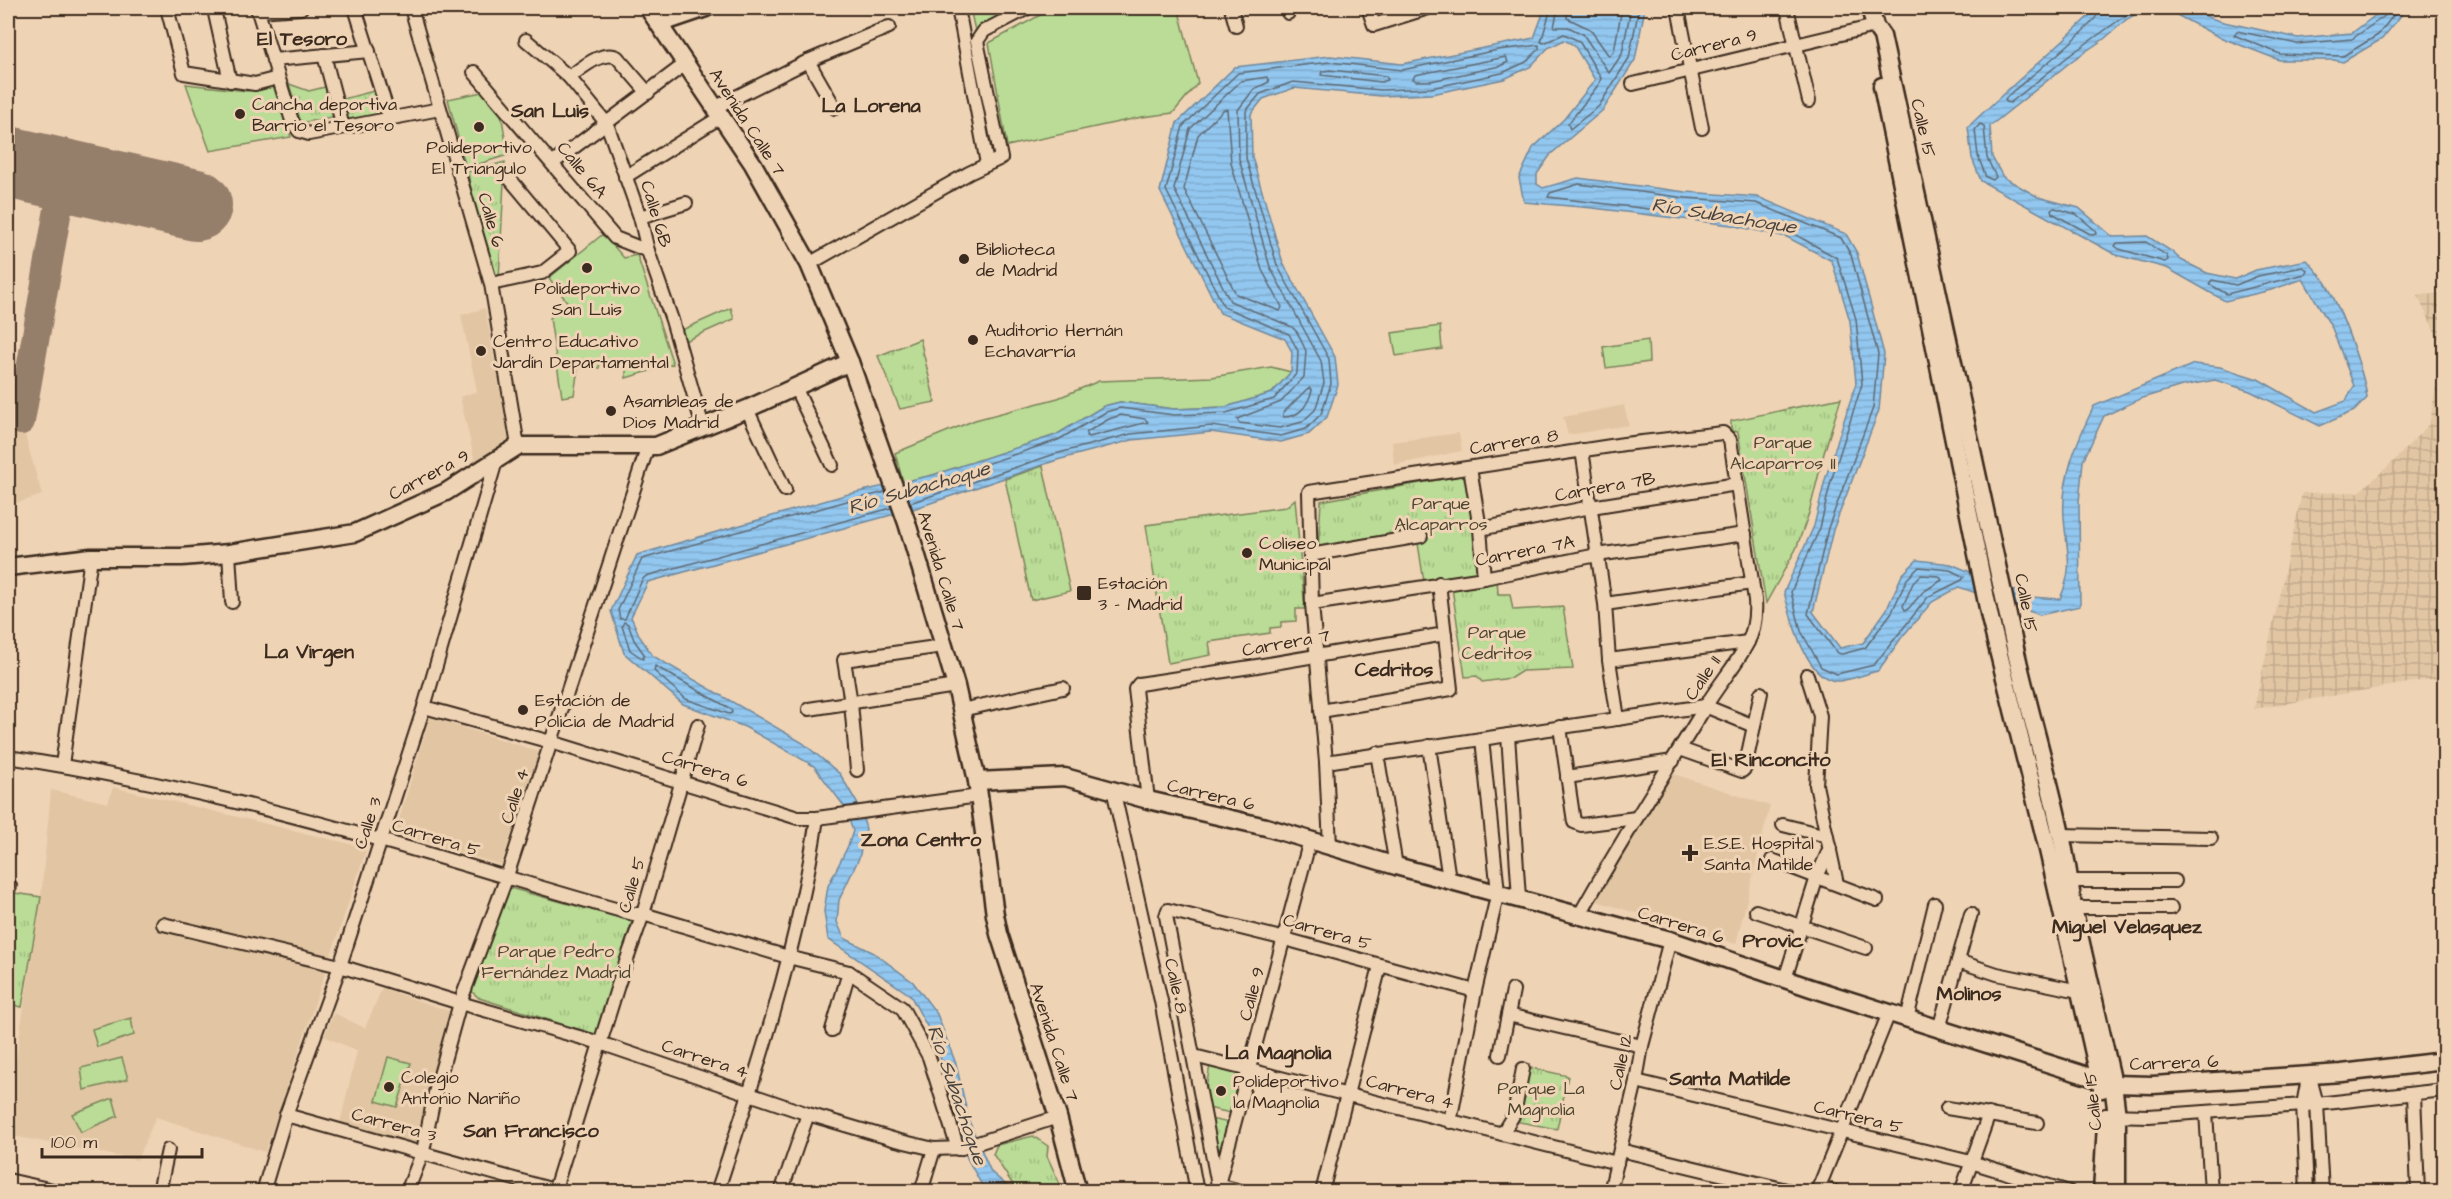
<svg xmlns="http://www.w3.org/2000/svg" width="2452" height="1199" font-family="'Architects Daughter',sans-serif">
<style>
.built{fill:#e2c6a3}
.industrial{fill:url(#industrial-grid)}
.grass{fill:#badc96;stroke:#7a835a;stroke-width:1.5}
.park{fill:url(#park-tufts);stroke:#7a835a;stroke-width:1.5}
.water{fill:url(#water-rules);stroke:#6f889c;stroke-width:1.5}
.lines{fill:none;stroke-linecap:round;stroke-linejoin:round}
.shore{stroke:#5e6972;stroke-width:1.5}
.taxiway{stroke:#957e6a;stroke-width:28}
.runway{stroke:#957e6a;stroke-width:72}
.street-casing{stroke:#3b2a1e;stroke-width:16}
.secondary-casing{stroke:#3b2a1e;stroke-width:21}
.street{stroke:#efd3b5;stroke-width:12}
.secondary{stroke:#efd3b5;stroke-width:16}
.poi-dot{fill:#3b2a1e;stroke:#efd3b5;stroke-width:2}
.labels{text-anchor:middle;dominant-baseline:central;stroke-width:6;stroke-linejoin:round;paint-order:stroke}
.street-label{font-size:18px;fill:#3b2a1e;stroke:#efd3b5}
.poi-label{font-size:18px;fill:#3b2a1e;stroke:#efd3b5;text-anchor:start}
.park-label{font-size:18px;fill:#4e4530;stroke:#efd3b5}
.neighbourhood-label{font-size:20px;font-weight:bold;fill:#3b2a1e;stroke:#efd3b5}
.water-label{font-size:20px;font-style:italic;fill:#48423e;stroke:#efd3b5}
</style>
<defs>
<pattern id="industrial-grid" width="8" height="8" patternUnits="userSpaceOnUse" patternTransform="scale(1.5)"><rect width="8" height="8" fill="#e2c6a3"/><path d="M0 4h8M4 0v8" fill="none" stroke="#c3aa8c"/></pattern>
<pattern id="park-tufts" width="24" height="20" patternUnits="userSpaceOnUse" patternTransform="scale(1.5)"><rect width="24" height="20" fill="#badc96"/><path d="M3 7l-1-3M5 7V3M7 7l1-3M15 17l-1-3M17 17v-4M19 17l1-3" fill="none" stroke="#a1bd81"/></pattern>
<pattern id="water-rules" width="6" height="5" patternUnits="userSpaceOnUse" patternTransform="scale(1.5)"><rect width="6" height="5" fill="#92c7f0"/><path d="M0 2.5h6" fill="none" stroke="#7fabcd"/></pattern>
</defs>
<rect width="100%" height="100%" fill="#efd3b5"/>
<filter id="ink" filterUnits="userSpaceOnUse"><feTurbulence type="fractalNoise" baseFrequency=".0167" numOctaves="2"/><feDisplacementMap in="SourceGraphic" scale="12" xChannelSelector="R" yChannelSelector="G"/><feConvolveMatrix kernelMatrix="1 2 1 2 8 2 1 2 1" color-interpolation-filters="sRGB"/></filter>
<g filter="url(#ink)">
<g class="built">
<polygon points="485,308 509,438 476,466 460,397 477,391 461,315"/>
<polygon points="1624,405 1629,425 1568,435 1563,417"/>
<polygon points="21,421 42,495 8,506 8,425"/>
<polygon points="1459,433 1462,451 1394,465 1392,442"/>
<polygon points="430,717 540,752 501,865 395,833"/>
<polygon points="1668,772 1770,806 1736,944 1593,900"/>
<polygon points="113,787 367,848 265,1152 156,1117 137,1160 8,1135 8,1110 41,897 51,790 108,803"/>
<polygon points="382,988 449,1011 415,1143 340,1123 357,1051 324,1036 334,1013 365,1028"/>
</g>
<polygon class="industrial" points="2444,294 2444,677 2254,709 2302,493 2359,492 2394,461 2430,423 2442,346 2417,295"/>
<g class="grass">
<polygon points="1053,8 1178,8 1198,83 1173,113 1142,117 1007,146 989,43"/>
<polygon points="186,84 247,91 275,86 291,137 210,151"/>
<polygon points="497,89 508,155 466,168 448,99"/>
<polygon points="603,234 624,258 637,255 673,364 626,378 626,364 600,362 599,368 578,368 574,395 562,397 550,318 568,303 549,278"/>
<polygon points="731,308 734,319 685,341 682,330"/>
<polygon points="1440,326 1442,349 1396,356 1392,333"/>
<polygon points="1648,340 1649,362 1606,368 1603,347"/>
<polygon points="1271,367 1291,372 1272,393 1226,407 1174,409 1120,402 1104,406 1056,435 933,475 903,482 895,453 975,420 1058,398 1099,381 1212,377"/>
<polygon points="131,1018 134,1035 97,1047 92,1029"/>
<polygon points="388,1057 411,1063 397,1107 376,1101"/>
<polygon points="122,1058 128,1079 84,1090 81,1068"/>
<polygon points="1210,1065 1239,1074 1231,1113 1203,1107"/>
<polygon points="113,1098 118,1116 81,1132 72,1114"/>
</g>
<g class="park">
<polygon points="970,8 1020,8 1021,11 975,31"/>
<polygon points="289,84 309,91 329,86 336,116 301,123"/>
<polygon points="378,90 385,115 347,123 343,99"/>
<polygon points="505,162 499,279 494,279 470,185 468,172"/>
<polygon points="920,339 935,402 900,409 878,356"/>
<polygon points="1841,398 1824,453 1809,513 1796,549 1766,603 1738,432 1731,431 1731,421"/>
<polygon points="1043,466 1070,591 1031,600 1005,479"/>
<polygon points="1470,474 1481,576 1424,582 1417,537 1318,551 1321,501"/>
<polygon points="1295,499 1305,609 1296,609 1296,621 1281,622 1281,627 1270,628 1270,633 1209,642 1211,655 1168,663 1146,525 1286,507"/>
<polygon points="1497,577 1498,594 1510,594 1513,610 1563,607 1573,669 1522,671 1511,678 1482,682 1477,676 1465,677 1452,588"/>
<polygon points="510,888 632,921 597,1035 479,998 470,990"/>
<polygon points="8,892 41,897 22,1007 8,1004"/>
<polygon points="1527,1067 1568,1076 1557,1129 1514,1121"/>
<polygon points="1210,1119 1230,1123 1219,1161"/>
<polygon points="1033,1136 1048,1146 1047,1156 1063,1191 1017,1191 993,1154 997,1145"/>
</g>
<path class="water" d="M1545 8H1645L1635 60 1603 110 1551 154 1537 174V184L1543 188 1578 178 1686 192 1758 197 1846 234 1857 253 1884 354 1879 410 1833 530 1813 612 1840 648 1863 643 1887 609 1902 575 1917 560 1951 564 2030 597 2060 599C2075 564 2066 552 2064 517 2061 478 2077 441 2094 406L2194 364 2220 367 2258 379 2316 412 2346 401 2354 386 2332 328 2303 279 2271 290 2225 301 2167 268 2116 255 1981 181 1972 158 1968 127C2010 86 2056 49 2097 8H2185L2219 21 2298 38 2352 33 2385 8H2407L2382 39 2343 62 2334 60H2279L2217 36 2175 14 2145 9 2127 19 2104 39 2073 60 1990 126 1992 157 2003 177 2038 197 2079 208 2113 237 2147 236 2171 251 2181 260 2207 273 2235 279 2256 270 2307 260C2313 267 2320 274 2325 282 2339 304 2364 371 2367 398L2354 411 2320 426 2250 391 2215 380 2182 386 2142 398 2104 416 2083 461 2079 502 2080 606 2040 615 1959 587 1932 602 1902 637 1878 671C1868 673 1847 681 1837 681 1805 679 1791 617 1784 592L1814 526 1825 480 1856 383 1850 321 1832 261 1787 237 1731 225 1593 208 1524 202 1519 178 1533 148 1564 119 1595 80 1574 45 1564 40 1548 48 1530 67 1504 79 1432 94 1381 96 1294 88 1263 99 1251 114 1252 157 1283 263 1335 357 1338 385 1327 417 1309 434 1281 442 1211 432 1132 440 1057 460 913 509 648 582 631 617 640 637 653 656 803 743 840 774 860 808 866 829 859 858 839 900 837 922 844 938 874 953 913 982 937 1014 956 1064 969 1121 991 1172 1013 1191H985L967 1158 953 1097 935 1041 910 995 828 939 824 911 828 886 848 846 853 831 844 806 814 766 745 727 683 704 624 653 611 611 637 555 845 495 933 475 1056 435 1104 406 1120 402 1174 409 1226 407 1272 393 1291 372 1292 352 1285 339 1220 313 1160 191 1177 123 1235 67 1330 56 1402 64 1534 38Z"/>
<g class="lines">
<g class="shore">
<polyline points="1551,8 1541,42 1544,43 1564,34 1579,41 1601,78 1599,84 1568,124 1570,129 1599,106 1629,58 1639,8"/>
<polyline points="1558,8 1554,27 1568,27 1583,34 1609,73 1622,54 1631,8"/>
<polyline points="1567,8 1567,18 1590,29 1609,56 1614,51 1622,8"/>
<path d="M2101 8C2099 23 2029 78 2013 91L2005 99 2006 102 2010 103 2070 55 2136 8"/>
<polyline points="2388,8 2386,15 2352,39 2297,44 2237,31 2234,35 2280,54 2343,56 2378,35 2399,8"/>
<polygon points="1506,57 1508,62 1500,66 1431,81 1416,81 1413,79 1415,75"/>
<polygon points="1330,70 1386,76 1388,80 1381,82 1321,75 1322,71"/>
<polygon points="1267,77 1269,82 1254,89 1238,110 1239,159 1270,267 1321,361 1324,383 1315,410 1302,422 1280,428 1239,423 1237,419 1281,402 1304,377 1306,351 1297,332 1292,327 1230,301 1174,189 1190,129 1241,81"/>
<polygon points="1227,109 1231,163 1262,270 1282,307 1280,311 1236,294 1184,189 1198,135 1223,110"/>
<polygon points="1980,124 1984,126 1987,158 1996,177 1993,180 1986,177 1978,156 1975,130"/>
<polygon points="1579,184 1686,198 1756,203 1841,238 1851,255 1878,354 1873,408 1828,528 1808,614 1837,653 1842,654 1865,648 1892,612 1907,579 1919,567 1950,570 1964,577 1962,580 1928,597 1874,665 1837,674 1821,667 1801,631 1791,592 1820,528 1831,481 1862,384 1856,319 1837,258 1789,231 1733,219 1548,197 1550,193"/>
<polygon points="2055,208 2076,214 2095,230 2096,234 2092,235 2052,213 2051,209"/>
<polygon points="2146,242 2167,256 2168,260 2165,262 2119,249 2115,246 2117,243"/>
<polygon points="2303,267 2307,270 2305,274 2227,294 2209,284 2212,280 2236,285 2258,276"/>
<path d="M1310 388 1312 391C1307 406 1300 417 1283 417V413L1307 389Z"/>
<polygon points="1121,415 1145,419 1148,422 1089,437 1086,436 1087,432 1109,419"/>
<polyline points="905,488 935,481 1058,440 1106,412 1120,408 1174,415 1226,413 1274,399 1297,373 1298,351 1289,334 1224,307 1166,190 1183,126 1238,73 1330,62 1402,70 1498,50 1539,45 1539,49 1526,62 1502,73 1431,88 1381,90 1293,82 1260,94 1246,111 1246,158 1277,265 1329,359 1331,384 1321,414 1306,429 1281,436 1211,426 1131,434 1055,454 910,503"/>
<polyline points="886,492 847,501 642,559 618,610 620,619 625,619 642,580 646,576 891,508"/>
<polygon points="1921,575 1939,576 1942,580 1923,592 1908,609 1905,610 1903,606 1913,583"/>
<polygon points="624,622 628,624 634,640 644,654 643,659 630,650 622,626"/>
<polygon points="655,666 731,709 732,713 729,714 686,699 654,671"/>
</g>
<polyline class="taxiway" points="21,421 64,175"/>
<polyline class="runway" points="8,162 196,205"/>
<g class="street-casing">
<g id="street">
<polyline points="167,8 184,73 255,84 278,78"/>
<polyline points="257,8 292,121 299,131 309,134 440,109"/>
<polyline points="355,8 390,119"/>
<polyline points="411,8 491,284 518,446"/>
<polyline points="958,8 987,164"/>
<polyline points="1231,8 1236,26"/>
<polyline points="1287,8 1288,13"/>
<polyline points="1368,8 1374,25 1428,8"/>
<polyline points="1678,8 1702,128"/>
<polyline points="1787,8 1809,101"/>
<polyline points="258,11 301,8"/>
<polyline points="215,14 230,81"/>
<polyline points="526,40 569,77 607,124 640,217 648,251 672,320 703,427"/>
<polyline points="324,55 343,127"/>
<polyline points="273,60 369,51"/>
<polyline points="808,61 835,108"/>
<polyline points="474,72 615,238 648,251"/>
<path d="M569 77C581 69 601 50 617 57L648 93"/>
<polyline points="1633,84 1875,26"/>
<polyline points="716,107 808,61 889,27"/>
<polyline points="553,163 685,64"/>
<polyline points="625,177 722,116"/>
<polyline points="640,217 686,203"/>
<polyline points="809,264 969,173 1001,158 977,41 984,31 1026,9 1025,8"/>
<polyline points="491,284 542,273 570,251 510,179"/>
<polyline points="795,387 832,465"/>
<polyline points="747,409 785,490"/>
<polyline points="1582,450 1605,604 1609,660 1618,719"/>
<polyline points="1470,468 1480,529 1484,578"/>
<polyline points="1480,529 1591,507 1737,484"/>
<polyline points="229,553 232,602"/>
<polyline points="1310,555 1421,536"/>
<polyline points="1312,604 1484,578 1597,555 1745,534"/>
<polyline points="1605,604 1752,583"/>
<polyline points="1609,660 1748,642"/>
<polyline points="1807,675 1820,716 1816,785 1837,884"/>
<polyline points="424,707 551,742 798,818 817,818 979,796"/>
<polyline points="809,709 956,686"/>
<polyline points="961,710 1063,688"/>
<polyline points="1321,711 1451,689 1439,583"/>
<polyline points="1560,727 1574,822 1581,825 1636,818"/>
<polyline points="1508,735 1519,898"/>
<polyline points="1429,746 1449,879"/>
<polyline points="1680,749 1742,771 1745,768 1761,693"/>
<polyline points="1377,753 1396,866"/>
<path d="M8 757C133 776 258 805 380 840 465 864 549 891 633 914H643L788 957 849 972 902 1008 929 1057 958 1149"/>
<polyline points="1326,762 1705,706 1754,726"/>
<polyline points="62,765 91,557"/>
<polyline points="857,770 851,703 844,660 943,646"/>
<polyline points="1567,777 1673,761"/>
<polyline points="1113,789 1161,1001 1197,1192"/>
<polyline points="1148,800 1135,689 1139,684 1257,666 1445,634"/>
<polyline points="1783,825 1827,836"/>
<polyline points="2060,835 2211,838"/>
<path d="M1330 846 1326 762 1312 604 1309 492 1624 444 1723 433 1730 440 1755 600C1756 614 1754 631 1747 644 1735 667 1717 686 1704 709 1662 778 1618 845 1579 916"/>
<polyline points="1772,860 1877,900"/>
<polyline points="2070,881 2175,881"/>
<polyline points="8,886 10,886"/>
<polyline points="2073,908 2171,908"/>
<polyline points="1756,911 1866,948"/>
<polyline points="163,924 340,966 460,1003 600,1043 808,1114 896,1140 934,1149 962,1148 1058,1117"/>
<polyline points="1958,961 1997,974 2079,991"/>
<polyline points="1785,979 1817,877 1830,848"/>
<polyline points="1508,1015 1642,1046"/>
<polyline points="1907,1019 1935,904"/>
<polyline points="1939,1029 1971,914"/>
<polyline points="832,1030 849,972"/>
<polyline points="1500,1055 1513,990"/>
<polyline points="1194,1056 1617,1163"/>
<polyline points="2309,1074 2317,1104 2322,1192"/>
<polyline points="1636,1081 1971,1162 2069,1192"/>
<polyline points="2414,1095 2418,1192"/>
<polyline points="1947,1108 2037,1123"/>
<polyline points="2206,1112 2211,1192"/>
<polyline points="286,1115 561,1192"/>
<polyline points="2105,1115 2149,1116 2317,1104 2444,1090"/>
<polyline points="1450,1122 1475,991 1498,892 1482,739"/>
<polyline points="1502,1134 1514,1114 1523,1069"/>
<polyline points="1620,1150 1795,1192"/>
<polyline points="8,1180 62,1192"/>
<polyline points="1219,1181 1310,840"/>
<polyline points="1218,1185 1166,916 1168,910 1285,939 1475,991"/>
<polyline points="1218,1185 1244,1192"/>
<polyline points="1819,1186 1835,1192"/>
<polyline points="159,1192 168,1150"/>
<polyline points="263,1192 286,1115 340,966 424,707 496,461"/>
<polyline points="407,1192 423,1151 435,1093 460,1003 506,879 648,446"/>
<polyline points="554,1192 619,982 643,914 698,725"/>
<path d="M717 1192C757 1072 799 943 817 818"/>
<polyline points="781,1192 808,1114"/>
<polyline points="921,1192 934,1149"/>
<polyline points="1322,1192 1380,966"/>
<polyline points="1610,1192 1636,1081 1642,1046 1670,940"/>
<polyline points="1817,1192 1889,1013"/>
<polyline points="1961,1192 1989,1114"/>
<polyline points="2307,1192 2303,1105 2308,1078"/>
</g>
</g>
<g class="secondary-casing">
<g id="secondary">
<polyline points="648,8 753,164 809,264 850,362 907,523 956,686 977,781 995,915 999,934 1058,1117 1078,1192"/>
<path d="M1870 8 1875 26 1882 36C1927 237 1971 438 2013 639 2032 728 2063 817 2073 908L2113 1084 2117 1116V1192"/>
<polyline points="659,24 706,8"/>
<polyline points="1882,86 1990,618 2048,850 2102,1089"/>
<polyline points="8,567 91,557 182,557 229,553 355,533 446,492 518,446 656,446 747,409 850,362"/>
<polyline points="977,781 1065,777 1148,800 1266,827 1396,866 1670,940 1811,988 2113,1084 2153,1085 2342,1073 2444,1061"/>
<polyline points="2102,1192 2106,1124"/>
</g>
</g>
<use href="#street" class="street"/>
<use href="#secondary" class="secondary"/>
</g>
</g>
<g class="poi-dot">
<circle cx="240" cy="114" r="6"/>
<circle cx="479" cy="127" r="6"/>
<circle cx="964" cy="259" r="6"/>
<circle cx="587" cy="268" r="6"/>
<circle cx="973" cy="340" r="6"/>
<circle cx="481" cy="351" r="6"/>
<circle cx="611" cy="411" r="6"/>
<circle cx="1247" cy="553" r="6"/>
<rect x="1076" y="585" width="16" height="16" rx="3"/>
<circle cx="523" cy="710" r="6"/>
<path d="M1687 844h6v6h6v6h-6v6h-6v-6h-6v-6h6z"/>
<circle cx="389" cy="1087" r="6"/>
<circle cx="1221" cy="1091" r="6"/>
</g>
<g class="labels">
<g class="street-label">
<text transform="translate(1714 45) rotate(-14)">Carrera 9</text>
<text transform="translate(747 122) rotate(57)">Avenida Calle 7</text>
<text transform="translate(1923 128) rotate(77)">Calle 15</text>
<text transform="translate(582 170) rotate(50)">Calle 6A</text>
<text transform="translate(656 214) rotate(73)">Calle 6B</text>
<text transform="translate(491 220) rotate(74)">Calle 6</text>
<text transform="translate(1514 442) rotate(-9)">Carrera 8</text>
<text transform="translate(429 475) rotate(-28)">Carrera 9</text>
<text transform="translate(1605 487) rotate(-10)">Carrera 7B</text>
<text transform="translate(1525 551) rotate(-11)">Carrera 7A</text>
<text transform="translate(941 571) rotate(73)">Avenida Calle 7</text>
<text transform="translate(2026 603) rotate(79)">Calle 15</text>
<text transform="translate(1286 643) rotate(-10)">Carrera 7</text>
<text transform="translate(1703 678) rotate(-56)">Calle 11</text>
<text transform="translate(705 769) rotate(17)">Carrera 6</text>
<text transform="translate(1211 795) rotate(13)">Carrera 6</text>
<text transform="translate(515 796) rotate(-72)">Calle 4</text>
<text transform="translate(368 823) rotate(-72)">Calle 3</text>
<text transform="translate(436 838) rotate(17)">Carrera 5</text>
<text transform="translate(632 885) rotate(-74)">Calle 5</text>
<text transform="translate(1681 925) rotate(17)">Carrera 6</text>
<text transform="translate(1327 932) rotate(16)">Carrera 5</text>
<text transform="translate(1176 986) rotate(78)">Calle 8</text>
<text transform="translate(1252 994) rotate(-75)">Calle 9</text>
<text transform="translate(1054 1042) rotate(72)">Avenida Calle 7</text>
<text transform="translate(705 1059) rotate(18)">Carrera 4</text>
<text transform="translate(1621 1062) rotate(-78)">Calle 12</text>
<text transform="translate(2174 1063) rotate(-2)">Carrera 6</text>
<text transform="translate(1410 1092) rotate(15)">Carrera 4</text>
<text transform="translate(2093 1101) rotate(-96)">Calle 15</text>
<text transform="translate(1858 1117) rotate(14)">Carrera 5</text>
<text transform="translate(394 1125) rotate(15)">Carrera 3</text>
</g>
<g class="poi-label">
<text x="252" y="104">Cancha deportiva<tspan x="252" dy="21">Barrio el Tesoro</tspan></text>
<text x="479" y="147" text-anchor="middle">Polideportivo<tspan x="479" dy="21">El Triangulo</tspan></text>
<text x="976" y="249">Biblioteca<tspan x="976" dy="21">de Madrid</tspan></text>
<text x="587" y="288" text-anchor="middle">Polideportivo<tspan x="587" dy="21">San Luis</tspan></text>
<text x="985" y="330">Auditorio Hernán<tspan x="985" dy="21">Echavarría</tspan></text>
<text x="493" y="341">Centro Educativo<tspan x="493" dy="21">Jardín Departamental</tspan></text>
<text x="623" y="401">Asambleas de<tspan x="623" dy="21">Dios Madrid</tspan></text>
<text x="1259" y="543">Coliseo<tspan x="1259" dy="21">Municipal</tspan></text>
<text x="1098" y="583">Estación<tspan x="1098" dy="21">3 - Madrid</tspan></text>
<text x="535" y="700">Estación de<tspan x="535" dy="21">Policia de Madrid</tspan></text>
<text x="1704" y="843">E.S.E. Hospital<tspan x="1704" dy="21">Santa Matilde</tspan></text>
<text x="401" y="1077">Colegio<tspan x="401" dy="21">Antonio Nariño</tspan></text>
<text x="1233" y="1081">Polideportivo<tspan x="1233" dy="21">la Magnolia</tspan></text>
</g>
<g class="park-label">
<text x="1783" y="442">Parque<tspan x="1783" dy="21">Alcaparros II</tspan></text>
<text x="1441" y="503">Parque<tspan x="1441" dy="21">Alcaparros</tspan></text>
<text x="1497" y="632">Parque<tspan x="1497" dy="21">Cedritos</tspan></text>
<text x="556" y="951">Parque Pedro<tspan x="556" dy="21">Fernández Madrid</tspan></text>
<text x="1541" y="1088">Parque La<tspan x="1541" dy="21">Magnolia</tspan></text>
</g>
<g class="neighbourhood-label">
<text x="302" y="39">El Tesoro</text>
<text x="871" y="106">La Lorena</text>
<text x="550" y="111">San Luis</text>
<text x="309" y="652">La Virgen</text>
<text x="1394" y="670">Cedritos</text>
<text x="1771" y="760">El Rinconcito</text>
<text x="921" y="840">Zona Centro</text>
<text x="2127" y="927">Miguel Velasquez</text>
<text x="1773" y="941">Provic</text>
<text x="1969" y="994">Molinos</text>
<text x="1278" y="1053">La Magnolia</text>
<text x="1730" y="1079">Santa Matilde</text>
<text x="531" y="1131">San Francisco</text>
</g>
<g class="water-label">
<text transform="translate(1724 216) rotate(9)">Río Subachoque</text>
<text transform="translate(919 488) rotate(-16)">Río Subachoque</text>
<text transform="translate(957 1095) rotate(71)">Río Subachoque</text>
</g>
</g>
<rect width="2452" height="1199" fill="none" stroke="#efd3b5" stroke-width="30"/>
<rect x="15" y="15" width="2422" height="1169" fill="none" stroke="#3b2a1e" stroke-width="2" filter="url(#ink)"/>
<path d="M42 1148v9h160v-9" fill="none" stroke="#3b2a1e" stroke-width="3"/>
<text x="51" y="1148" font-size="18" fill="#3b2a1e" stroke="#efd3b5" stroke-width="4.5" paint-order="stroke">100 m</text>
</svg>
